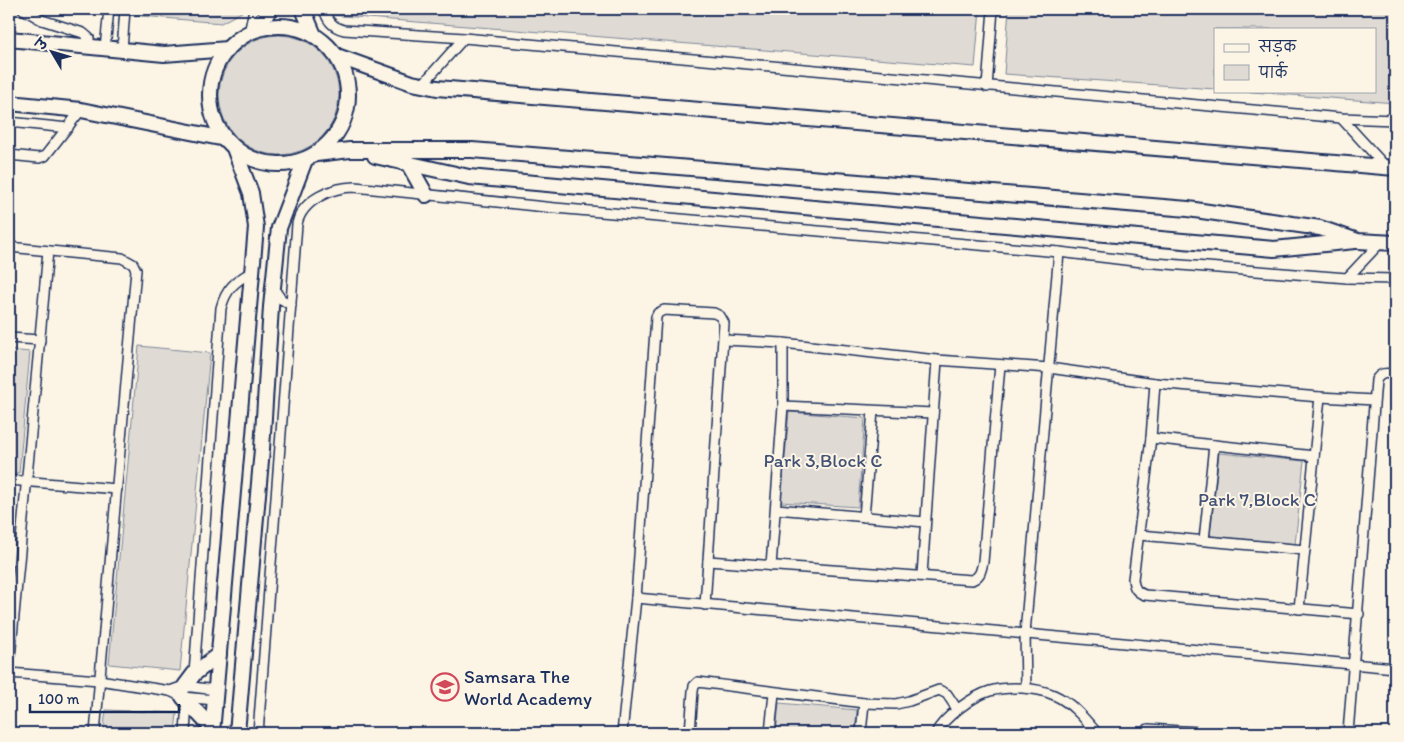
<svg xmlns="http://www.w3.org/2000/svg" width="1404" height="742" font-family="Itim,'Playpen Sans Deva',sans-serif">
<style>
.green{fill:#dfdbd4;stroke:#7d8599}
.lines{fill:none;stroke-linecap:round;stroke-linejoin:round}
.street-casing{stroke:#1b2f5e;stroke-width:12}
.secondary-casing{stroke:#1b2f5e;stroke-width:18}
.street{stroke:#fcf5e5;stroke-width:9}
.secondary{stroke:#fcf5e5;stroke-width:14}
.labels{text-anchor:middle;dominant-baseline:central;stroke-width:4;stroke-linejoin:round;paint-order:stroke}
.park-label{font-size:19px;fill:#425176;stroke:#fcf5e5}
.poi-label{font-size:19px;fill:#1b2f5e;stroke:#fcf5e5;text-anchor:start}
</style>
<rect width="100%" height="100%" fill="#fcf5e5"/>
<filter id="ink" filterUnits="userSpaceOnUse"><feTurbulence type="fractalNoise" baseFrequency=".02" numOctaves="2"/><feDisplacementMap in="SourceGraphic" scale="10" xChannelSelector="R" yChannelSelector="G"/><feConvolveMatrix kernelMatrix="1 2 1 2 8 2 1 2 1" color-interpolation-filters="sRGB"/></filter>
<g filter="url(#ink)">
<g class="green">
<polygon points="62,9 247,9 221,23"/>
<polygon points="331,9 980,9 975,67 330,15"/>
<polygon points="1009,9 1395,9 1395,103 1239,91 1375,91 1375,29 1215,29 1215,89 1004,74"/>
<circle cx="279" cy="95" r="60"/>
<polygon points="139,346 210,353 180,671 109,664"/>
<polygon points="9,350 30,352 19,473 9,472"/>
<polygon points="789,412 865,418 858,507 781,502"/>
<polygon points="1219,453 1304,461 1295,544 1210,536"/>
<polygon points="779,703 857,710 855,733 776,733"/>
<polygon points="106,710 177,713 175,733 103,733"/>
</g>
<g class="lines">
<g class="street-casing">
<g id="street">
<polyline points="23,9 42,20 83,33 89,38 89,46"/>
<path d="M324 9C327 20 332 27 344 30L464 38 1341 118 1395 120"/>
<polyline points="249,34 254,9"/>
<polyline points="105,48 109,9"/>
<polyline points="122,50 125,9"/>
<polyline points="422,85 464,38"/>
<polyline points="987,87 993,9"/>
<polyline points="1341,118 1386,167"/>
<polyline points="9,122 68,128"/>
<polyline points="9,155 39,158 45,156 81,110"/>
<polyline points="9,247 122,258 133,264 136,270 95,733"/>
<polyline points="1347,278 1381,242"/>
<polyline points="273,288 281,299 291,305"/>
<polyline points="9,338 40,340"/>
<polyline points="724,340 783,343 937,360 1049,368 1155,383 1320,397 1374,400"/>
<path d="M1155 383 1151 438 1133 579C1134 588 1136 592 1145 595L1359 614"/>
<polyline points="783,406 933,413"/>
<polyline points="1151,438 1314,456"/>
<polyline points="9,480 117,489"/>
<polyline points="776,509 925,522"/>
<polyline points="864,517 873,411"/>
<polyline points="1140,535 1305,550"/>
<polyline points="1204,540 1214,445"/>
<path d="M708 561 972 580C981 576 981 570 983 562L1000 365"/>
<polyline points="771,566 783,406 783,343"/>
<polyline points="922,575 937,360"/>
<polyline points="636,598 1395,668"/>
<polyline points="1299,609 1320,397"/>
<polyline points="9,669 48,251"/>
<polyline points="9,673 99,680 170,691"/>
<path d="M194 674 221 308C226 289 235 281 252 272"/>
<polyline points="1026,688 1025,633 1059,252"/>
<polyline points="215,700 182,697 170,691 184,686 216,690"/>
<polyline points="1148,729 1215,733"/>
<polyline points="185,733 187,702"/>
<path d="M258 733 297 224C302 200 332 187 355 187L555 208 1059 252 1142 262 1347 278 1395 279"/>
<polyline points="622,733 636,598 656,317 658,313 664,310 714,313 720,316 724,323 705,605"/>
<polyline points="690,733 693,691 694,686 698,682 864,703 896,704 909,701 939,690 947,694 957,709"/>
<polyline points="770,733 774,693"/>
<polyline points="861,733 864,703"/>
<path d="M936 733C944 717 973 696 990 691 1008 686 1036 687 1054 695 1072 703 1084 718 1097 733"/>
<path d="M1348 733 1376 380C1381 372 1386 373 1395 374"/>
</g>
</g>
<g class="secondary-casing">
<g id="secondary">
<polyline points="303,9 314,35"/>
<circle cx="279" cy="95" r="69"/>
<polyline points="257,29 270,9"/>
<polyline points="9,39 164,54 228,49"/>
<path d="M337 56 412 83 437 88C757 113 1076 143 1395 168"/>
<polyline points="9,103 81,110 225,139"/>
<polyline points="316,154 350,150 472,150 605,161 1188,209 1320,228 1358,241 1395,243"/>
<polyline points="375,156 469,177 1183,241 1274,249 1355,241"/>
<polyline points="408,163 426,195"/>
<polyline points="185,686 194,674 219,654"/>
<polyline points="183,697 212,728"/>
<polyline points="212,733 256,227 251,193 234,148"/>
<polyline points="237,733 262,449 271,307 279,228 305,160"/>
</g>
</g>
<use href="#street" class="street"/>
<use href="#secondary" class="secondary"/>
</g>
</g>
<defs>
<g id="school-ring" transform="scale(1.4375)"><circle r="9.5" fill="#fcf5e5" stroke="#d1495b" stroke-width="1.5"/><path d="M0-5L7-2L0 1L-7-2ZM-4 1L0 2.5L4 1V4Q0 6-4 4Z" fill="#d1495b"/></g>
</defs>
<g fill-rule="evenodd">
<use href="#school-ring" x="445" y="687"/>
</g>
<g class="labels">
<g class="park-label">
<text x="823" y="460">Park 3,Block C</text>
<text x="1257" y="499">Park 7,Block C</text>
</g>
<g class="poi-label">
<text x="464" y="676">Samsara The<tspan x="464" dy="22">World Academy</tspan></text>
</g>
</g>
<rect width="1404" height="742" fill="none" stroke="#fcf5e5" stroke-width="30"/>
<rect x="15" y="15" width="1374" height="712" fill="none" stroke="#1b2f5e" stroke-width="2" filter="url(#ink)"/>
<rect x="1214" y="28" width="162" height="65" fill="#fcf5e5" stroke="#a2a6af"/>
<rect x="1224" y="44" width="25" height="8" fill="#fcf5e5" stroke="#a2a6af"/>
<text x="1259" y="52" font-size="15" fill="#1b2f5e">सड़क</text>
<rect x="1224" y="65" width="25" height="15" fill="#dfdbd4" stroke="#a2a6af"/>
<text x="1259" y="78" font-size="15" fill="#1b2f5e">पार्क</text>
<g transform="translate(52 52) rotate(308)" stroke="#fcf5e5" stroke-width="4" paint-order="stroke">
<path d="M0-4L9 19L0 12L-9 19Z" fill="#1b2f5e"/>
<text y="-8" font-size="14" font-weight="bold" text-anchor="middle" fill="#1b2f5e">उ</text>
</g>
<path d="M30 704v8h149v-8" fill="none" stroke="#1b2f5e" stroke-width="2.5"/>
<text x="38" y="704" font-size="15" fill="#1b2f5e" stroke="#fcf5e5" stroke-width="4" paint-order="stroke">100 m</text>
</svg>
